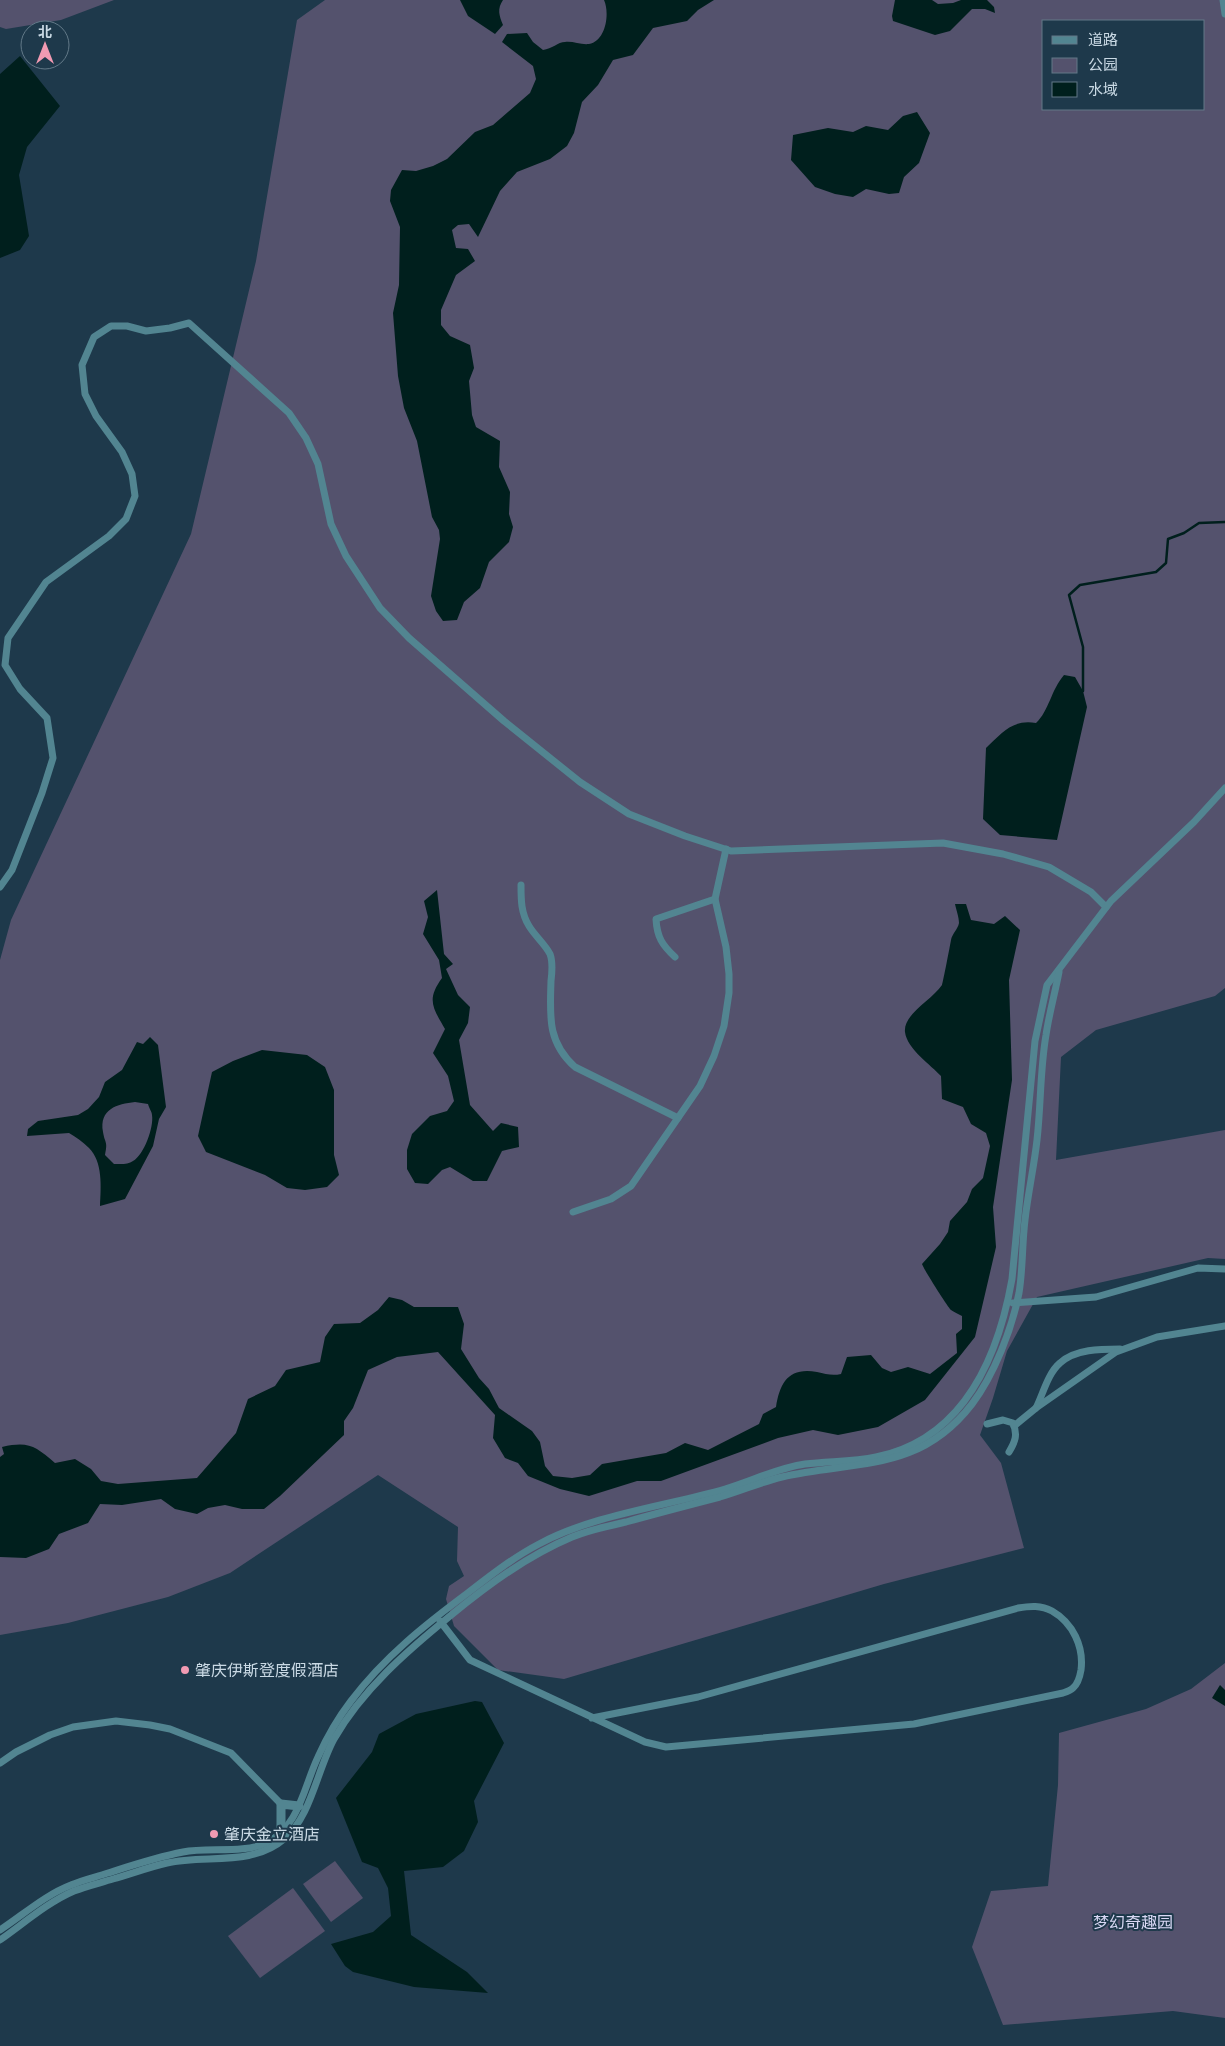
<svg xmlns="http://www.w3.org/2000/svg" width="1225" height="2046" font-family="Helvetica,'Noto Sans SC',sans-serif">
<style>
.green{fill:#54526d;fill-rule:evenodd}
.water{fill:#001f1d;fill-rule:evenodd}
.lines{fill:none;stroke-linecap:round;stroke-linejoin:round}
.stream{stroke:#001f1d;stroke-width:2.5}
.minor{stroke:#528591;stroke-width:7}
.tertiary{stroke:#528591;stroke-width:9}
.poi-dot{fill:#f19ab2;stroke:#1e394b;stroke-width:2}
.labels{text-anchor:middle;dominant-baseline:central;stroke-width:4;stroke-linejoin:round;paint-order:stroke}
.poi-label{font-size:16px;fill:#c9d9e4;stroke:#1e394b;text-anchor:start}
.park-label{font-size:16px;fill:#d9d8f4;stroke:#1e394b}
</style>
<rect width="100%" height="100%" fill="#1e394b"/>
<g class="green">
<polygon points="0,0 114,0 61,20 6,29 0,27"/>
<path d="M325 0H1225V988L1215 996 1096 1030 1061 1057 1056 1160 1225 1130V1259L1208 1258 1037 1297 1007 1351 993 1398 980 1435 1001 1463 1024 1548 884 1584 564 1679 498 1670 454 1626 446 1599 449 1586 464 1576 457 1561 458 1527 378 1475 230 1573 168 1597 68 1623 0 1635V960L11 920 191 534 256 261 297 20ZM1044 21H1204V109H1044Z"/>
<polygon points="1225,1663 1225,2018 1173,2011 1003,2025 972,1947 991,1891 1048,1886 1058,1785 1059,1733 1146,1709 1191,1689"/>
<polygon points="335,1861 363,1898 331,1922 303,1884"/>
<polygon points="293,1888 325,1931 260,1978 228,1936"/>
</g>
<g class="water">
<path d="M460 0H503C497 9 499 15 503 25L495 34 468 16Z"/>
<path d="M604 0H714L698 10 687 21 653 28 633 55 613 60 598 85 582 102 574 133 567 146 550 159 517 172 500 191 478 237 469 224 458 225 452 230 456 248 468 249 475 261 456 275 441 310V325L450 336 470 345 474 368 469 381 472 415 476 427 500 441 499 467 510 492 509 514 513 527 509 542 489 562 480 588 464 602 457 620 443 621 436 611 431 596 440 539 439 530 432 517 417 441 404 408 398 376 393 313 399 285 400 227 390 201 391 190 402 170 416 171 433 166 447 159 475 132 493 125 530 93 536 79 533 66 502 42 507 34 527 33 533 42 543 50C552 49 558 42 565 42 573 41 581 45 589 44 606 41 610 13 604 0Z"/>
<polygon points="895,0 932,0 938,4 953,3 961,0 987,0 994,7 995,13 985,9 972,9 950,31 935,35 893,21 892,16"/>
<polygon points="20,56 60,106 27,147 19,175 29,236 20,250 0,258 0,74"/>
<polygon points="917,112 930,133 919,163 904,177 899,193 889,194 866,189 853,197 835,194 815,187 791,160 793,135 828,128 853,132 866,126 888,130 903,116"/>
<path d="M1064 675 1075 677 1083 691 1087 707 1057 840 1000 835 983 819 986 748C1002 733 1012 719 1036 723 1049 711 1051 690 1064 675Z"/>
<path d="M437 890 444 954 453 964 446 969 458 995 470 1007 468 1023 459 1040 470 1105 493 1131 501 1123 518 1127 519 1147 502 1151 487 1181H473L450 1167 442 1170 428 1184 415 1183 407 1169V1150L412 1134 430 1116 447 1111 454 1101 448 1076 433 1053 445 1029C433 1008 426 1000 442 978L439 960 423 934 428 917 424 901Z"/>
<path d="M955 904H966L971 920 994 924 1005 916 1020 930 1009 980 1012 1080 993 1207 996 1247 975 1337 925 1400 878 1427 838 1435 813 1430 778 1438 661 1481H637L589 1496 560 1489 528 1476 518 1463 505 1458 493 1438 495 1415 438 1352 397 1357 368 1370 353 1408 344 1421V1435L280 1496 264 1509H242L225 1505 208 1508 197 1514 175 1509 161 1499 122 1505 100 1504 88 1523 59 1534 49 1549 26 1558 0 1557V1457L4 1454 2 1447C29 1441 35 1446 55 1463L75 1459 91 1469 101 1481 118 1484 197 1478 236 1433 248 1399 275 1386 286 1370 320 1362 325 1337 334 1324 360 1323 378 1310 389 1297 402 1300 414 1307H458L464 1324 461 1349 479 1378 489 1389 499 1408 532 1431 540 1442 545 1466 553 1476 572 1478 590 1475 602 1464 666 1453 685 1443 708 1450 759 1424 763 1414 776 1407C780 1382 789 1367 817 1372 826 1374 832 1376 841 1374L847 1357 871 1355 882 1368 891 1372 908 1367 930 1374 957 1353 956 1334 962 1329V1316C958 1314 954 1312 951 1310 947 1306 923 1268 922 1264L940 1244 948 1232 950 1221 967 1202 972 1189 983 1178 990 1146 986 1133 971 1124 963 1107 942 1099 941 1076C931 1065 907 1049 905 1032 903 1014 932 1000 942 985 943 982 950 946 951 940 952 934 958 929 959 923 959 917 956 909 955 904Z"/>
<path d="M150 1037 158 1045 166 1107 159 1119 153 1146 125 1199 100 1206C101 1187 103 1162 89 1148 83 1142 76 1137 69 1133L27 1136 28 1129 38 1121 78 1115 88 1109 99 1097 105 1082 122 1070 137 1042 143 1044ZM135 1102 148 1104C149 1108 152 1112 152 1115 154 1127 144 1155 133 1161 128 1165 120 1164 114 1164L105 1155C108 1141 105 1144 103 1132 99 1109 117 1104 135 1102Z"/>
<polygon points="262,1050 307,1055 325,1067 334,1090 334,1155 339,1175 327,1187 305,1190 287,1188 265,1175 206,1152 198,1136 212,1072 233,1061"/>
<polygon points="1220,1685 1225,1690 1225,1706 1212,1698"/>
<polygon points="475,1701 482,1702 504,1743 474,1801 478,1822 464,1851 443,1867 404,1871 411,1935 467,1972 488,1993 414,1987 353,1972 345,1966 331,1944 373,1932 391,1916 388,1888 378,1868 362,1862 336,1798 372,1752 379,1734 416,1714"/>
</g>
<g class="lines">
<polyline class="stream" points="1083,691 1083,647 1069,595 1080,585 1156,572 1166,563 1168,539 1184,533 1199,523 1225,522"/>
<g class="minor">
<polyline points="1223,0 1225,14"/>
<path d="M521 885C521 900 521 913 529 926 535 936 545 944 550 954 553 962 552 973 551 981 550 1016 547 1042 575 1067L678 1118"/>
<polyline points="0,887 12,870 42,793 53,758 47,718 20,689 5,665 8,638 46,582 109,536 126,519 135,496 132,474 122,452 96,416 85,394 82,365 94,337 111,326 127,326 146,331 170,328 189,323 289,413 306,438 318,464 331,524 346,556 380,608 409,638 504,721 580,782 629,814 685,836 731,851 943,843 1003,854 1049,867 1091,892 1106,907"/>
<path d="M675 957C662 945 657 937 656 919L715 899"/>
<polyline points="573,1212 611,1199 631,1186 700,1086 714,1056 724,1026 729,993 729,974 726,947 715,899 726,849"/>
<polyline points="1013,1303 1096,1297 1198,1268 1225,1269"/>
<path d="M1036 1408C1043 1394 1048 1373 1060 1363 1075 1349 1101 1349 1120 1349"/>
<path d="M987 1424 1003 1420 1013 1423C1018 1435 1015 1442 1009 1452"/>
<polyline points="1014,1426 1036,1408 1116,1352 1157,1337 1225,1326"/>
<path d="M440 1621 470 1660 645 1742 666 1747 914 1724 1063 1693C1066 1692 1071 1690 1073 1688 1078 1684 1080 1676 1081 1670 1084 1647 1073 1623 1052 1611 1041 1605 1030 1606 1018 1608L698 1697 592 1718"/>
<polyline points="0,1763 16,1752 50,1735 73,1727 116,1721 150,1725 170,1729 231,1753 281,1804"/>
<path d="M0 1930C23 1915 45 1895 71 1885 82 1880 96 1877 108 1873 133 1865 157 1857 183 1852 208 1847 243 1854 266 1843 299 1828 304 1786 318 1757 327 1737 338 1718 351 1701 384 1657 426 1624 469 1592 491 1575 514 1557 539 1544 592 1515 666 1506 725 1489 752 1481 777 1468 805 1464 829 1461 852 1462 876 1457 963 1439 998 1358 1012 1279L1035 1041 1047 985 1111 901 1194 822 1225 788"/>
<path d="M0 1940C23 1924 48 1902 74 1891 87 1886 100 1883 113 1879 131 1874 149 1867 167 1863 206 1854 251 1867 284 1839 311 1817 317 1770 334 1739 362 1690 407 1651 450 1616 488 1585 527 1556 572 1537 589 1530 608 1526 626 1522 658 1513 689 1505 720 1497 741 1491 761 1482 782 1477 856 1460 919 1473 972 1404 994 1375 1012 1329 1019 1293 1023 1269 1022 1244 1025 1220 1028 1193 1034 1167 1037 1140 1041 1105 1040 1070 1046 1035 1049 1014 1055 993 1059 972"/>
</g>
<polyline class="tertiary" points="281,1833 281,1804 299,1806"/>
</g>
<g class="poi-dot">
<circle cx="185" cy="1670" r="5"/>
<circle cx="214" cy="1834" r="5"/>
</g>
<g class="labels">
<g class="poi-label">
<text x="195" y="1670">肇庆伊斯登度假酒店</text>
<text x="224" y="1834">肇庆金立酒店</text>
</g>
<g class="park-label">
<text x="1133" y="1922">梦幻奇趣园</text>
</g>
</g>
<rect x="1042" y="20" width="162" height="90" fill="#1e394b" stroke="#627988"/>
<rect x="1052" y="36" width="25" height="8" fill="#528591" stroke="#627988"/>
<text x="1088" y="45" font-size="15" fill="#c9d9e4">道路</text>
<rect x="1052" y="58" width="25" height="15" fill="#54526d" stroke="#627988"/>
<text x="1088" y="70" font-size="15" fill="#c9d9e4">公园</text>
<rect x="1052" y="82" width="25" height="15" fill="#001f1d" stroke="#627988"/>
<text x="1088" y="95" font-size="15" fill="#c9d9e4">水域</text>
<g transform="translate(45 45)"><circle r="24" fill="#1e394b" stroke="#627988"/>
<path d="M0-4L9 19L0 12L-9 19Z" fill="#f19ab2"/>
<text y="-8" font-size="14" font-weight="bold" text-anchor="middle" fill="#c9d9e4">北</text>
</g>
</svg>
